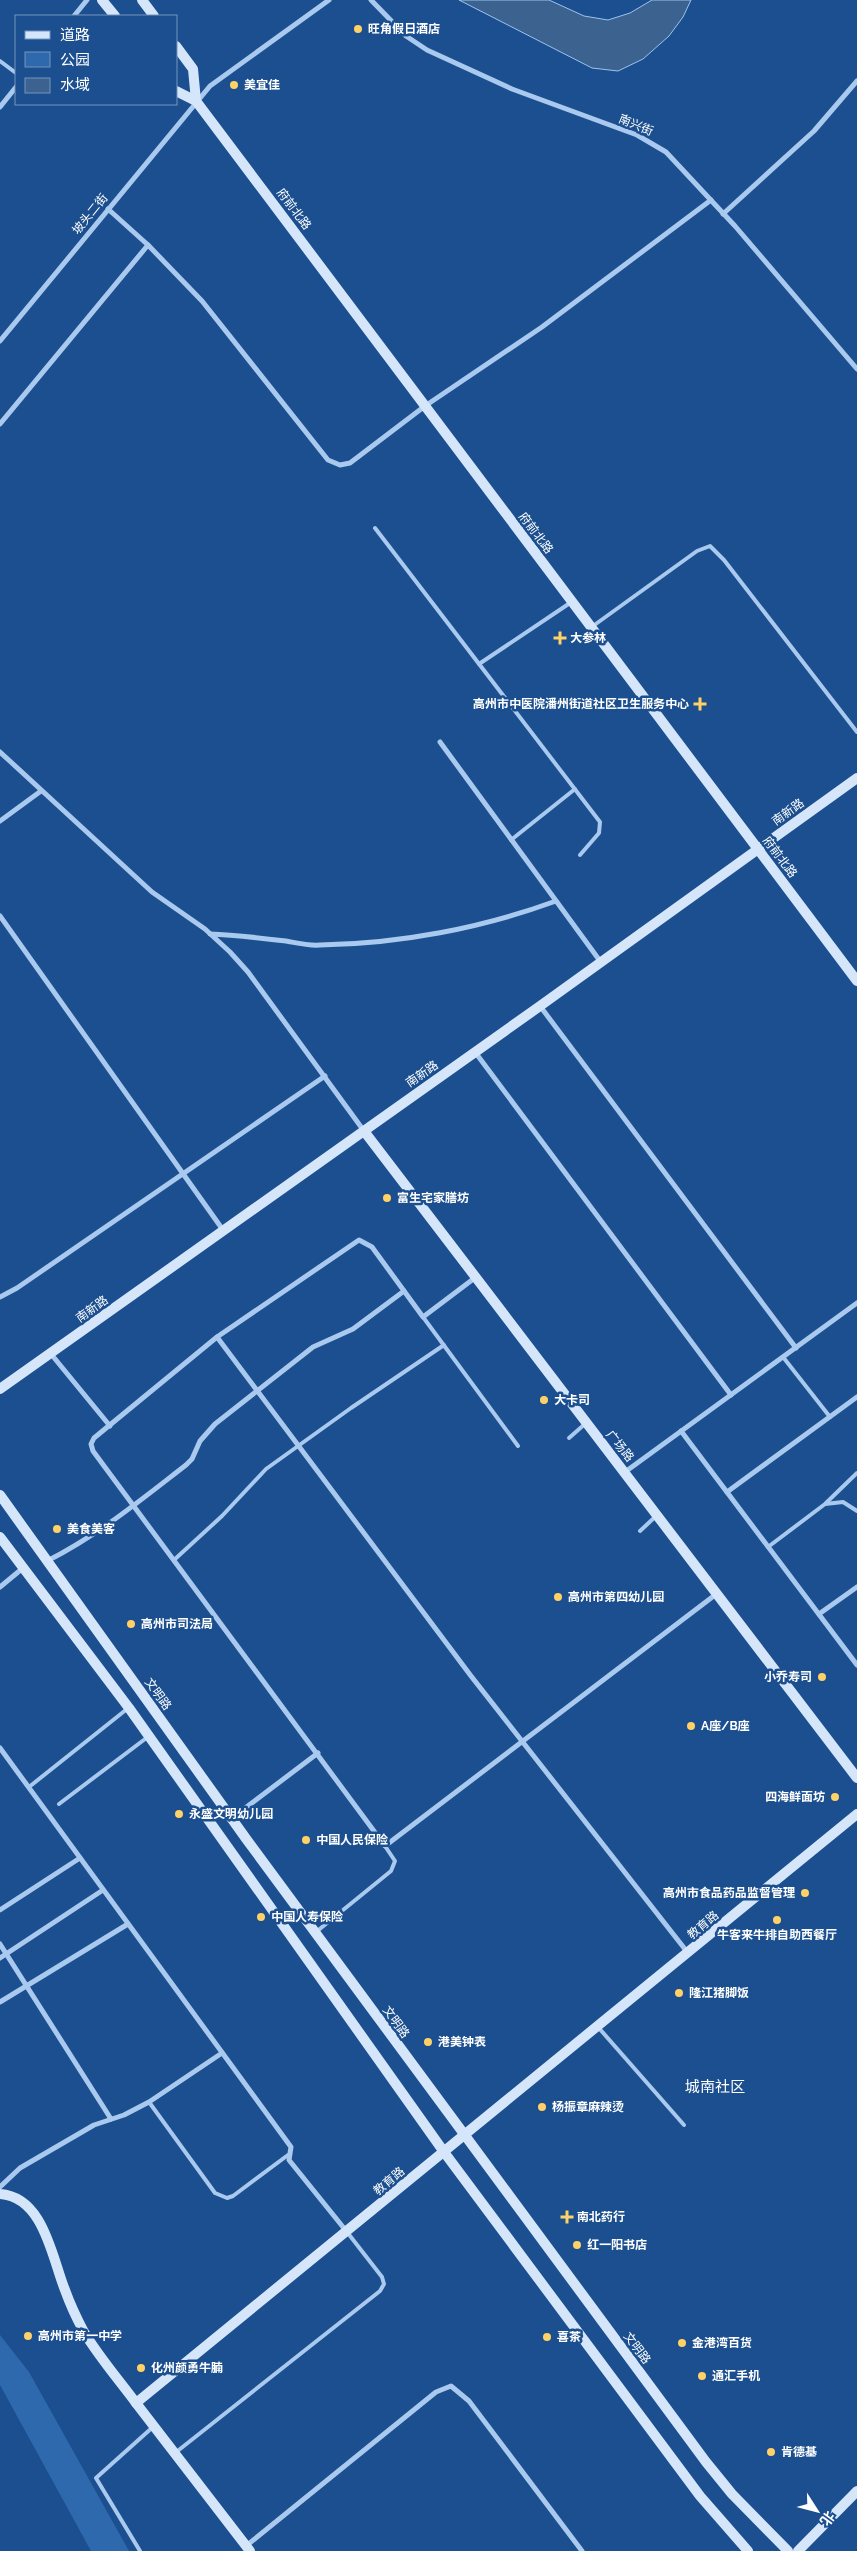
<svg xmlns="http://www.w3.org/2000/svg" width="857" height="2551" font-family="Raleway,'Noto Sans SC',sans-serif">
<style>
.green{fill:#2e69ad}
.water{fill:#3c6290;stroke:#9cc4f0}
.lines{fill:none;stroke-linecap:round;stroke-linejoin:round}
.lane{stroke:#a9c9ee;stroke-width:4}
.street{stroke:#a9c9ee;stroke-width:5}
.secondary{stroke:#d6e6fa;stroke-width:10}
.poi-dot{fill:#ffd166;stroke:#1b4f8f;stroke-width:2}
.labels{text-anchor:middle;dominant-baseline:central;stroke-width:5;stroke-linejoin:round;paint-order:stroke}
.poi-label{font-size:12px;font-weight:bold;fill:#fff;stroke:#1b4f8f;text-anchor:start}
.street-label{font-size:12px;fill:#fff;stroke:#1b4f8f}
.quarter-label{font-size:15px;fill:#fff;stroke:#1b4f8f}
</style>
<rect width="100%" height="100%" fill="#1b4f8f"/>
<polygon class="green" points="0,2335 29,2372 129,2551 91,2551 0,2385"/>
<polygon class="water" points="459,0 549,0 584,16 608,20 630,13 652,0 691,0 683,17 669,36 643,59 618,71 592,68"/>
<g class="lines">
<g class="lane">
<polyline points="0,61 16,73"/>
<polyline points="375,528 600,822 599,833 580,855"/>
<polyline points="593,626 697,551 710,546 724,560 857,732"/>
<polyline points="479,664 570,603"/>
<polyline points="511,840 575,789"/>
<polyline points="423,1317 518,1446"/>
<polyline points="783,1357 830,1417"/>
<polyline points="569,1438 586,1423"/>
<polyline points="826,1503 857,1473"/>
<polyline points="640,1531 655,1517"/>
<polyline points="768,1547 825,1504 843,1502 857,1511"/>
<polyline points="174,1560 222,1516 266,1469 351,1408 444,1345"/>
<polyline points="29,1787 127,1709"/>
<polyline points="59,1804 149,1736"/>
<polyline points="316,1932 391,1871 395,1861 385,1846"/>
<polyline points="598,2027 684,2125"/>
<polyline points="149,2102 215,2193 227,2198 233,2196 288,2155"/>
<polyline points="175,2453 380,2291 384,2284 382,2277 347,2232"/>
<polyline points="140,2551 96,2478 154,2426"/>
</g>
<g class="street">
<polyline points="371,0 406,36 427,50 512,89 637,135 666,152 735,226 857,369"/>
<polyline points="74,16 87,0"/>
<polyline points="0,107 16,87"/>
<polyline points="108,209 148,245 202,301 328,460 340,465 350,463 425,406 542,327 711,200"/>
<polyline points="723,214 814,131 857,81"/>
<polyline points="0,341 210,86 329,0"/>
<polyline points="0,424 148,245"/>
<polyline points="440,742 600,961"/>
<polyline points="0,752 152,892 205,929 230,952 248,972 364,1131"/>
<polyline points="0,821 41,791"/>
<polyline points="0,916 223,1230"/>
<path d="M210 934C236 935 261 938 286 941 297 943 309 946 320 945 399 944 482 928 556 901"/>
<polyline points="540,1006 796,1348"/>
<polyline points="475,1052 731,1395"/>
<polyline points="476,1277 423,1317 372,1247 359,1240 217,1337 94,1438 91,1444 93,1451 385,1846 715,1595"/>
<polyline points="0,1297 17,1288 325,1076"/>
<polyline points="217,1337 471,1676 688,1953"/>
<polyline points="51,1354 110,1426"/>
<polyline points="681,1431 857,1665"/>
<polyline points="625,1472 857,1303"/>
<polyline points="727,1492 857,1397"/>
<path d="M47 1561C97 1536 142 1499 186 1465L192 1459 200 1441 215 1424 313 1347 353 1329 404 1291"/>
<polyline points="0,1587 23,1568"/>
<polyline points="819,1614 857,1587"/>
<polyline points="0,1748 291,2147 289,2160 347,2232"/>
<polyline points="232,1818 318,1753"/>
<polyline points="0,1910 80,1858"/>
<polyline points="0,1944 111,2119"/>
<polyline points="0,1958 103,1890"/>
<polyline points="0,2002 128,1924"/>
<polyline points="0,2187 20,2168 94,2125 124,2115 149,2102 222,2053"/>
<polyline points="246,2546 436,2392 451,2386 469,2401 582,2551"/>
</g>
<g class="secondary">
<polyline points="102,0 115,16"/>
<polyline points="142,0 154,16"/>
<polyline points="176,46 193,69 196,101"/>
<polyline points="176,91 196,101 857,981"/>
<path d="M364 1131C529 1346 691 1563 857 1778"/>
<polyline points="0,1389 540,1006 857,778"/>
<polyline points="0,1495 247,1840 706,2462 732,2494 788,2551"/>
<polyline points="0,1537 129,1708 444,2152 700,2496 748,2551"/>
<path d="M0 2194C44 2197 52 2258 65 2290 70 2304 77 2319 84 2332 99 2357 119 2380 136 2403L857 1814"/>
<polyline points="136,2403 250,2551"/>
<polyline points="798,2551 857,2491"/>
</g>
</g>
<g class="poi-dot">
<circle cx="358" cy="29" r="5"/>
<circle cx="234" cy="85" r="5"/>
<path d="M557.5 630.5h5v5h5v5h-5v5h-5v-5h-5v-5h5z"/>
<path d="M697.5 696.5h5v5h5v5h-5v5h-5v-5h-5v-5h5z"/>
<circle cx="387" cy="1198" r="5"/>
<circle cx="544" cy="1400" r="5"/>
<circle cx="57" cy="1529" r="5"/>
<circle cx="558" cy="1597" r="5"/>
<circle cx="131" cy="1624" r="5"/>
<circle cx="822" cy="1677" r="5"/>
<circle cx="691" cy="1726" r="5"/>
<circle cx="835" cy="1797" r="5"/>
<circle cx="179" cy="1814" r="5"/>
<circle cx="306" cy="1840" r="5"/>
<circle cx="805" cy="1893" r="5"/>
<circle cx="261" cy="1917" r="5"/>
<circle cx="777" cy="1920" r="5"/>
<circle cx="679" cy="1993" r="5"/>
<circle cx="428" cy="2042" r="5"/>
<circle cx="542" cy="2107" r="5"/>
<path d="M564.5 2209.5h5v5h5v5h-5v5h-5v-5h-5v-5h5z"/>
<circle cx="577" cy="2245" r="5"/>
<circle cx="28" cy="2336" r="5"/>
<circle cx="547" cy="2337" r="5"/>
<circle cx="682" cy="2343" r="5"/>
<circle cx="141" cy="2368" r="5"/>
<circle cx="702" cy="2376" r="5"/>
<circle cx="771" cy="2452" r="5"/>
</g>
<g class="labels">
<g class="poi-label">
<text x="368" y="29">旺角假日酒店</text>
<text x="244" y="85">美宜佳</text>
<text x="570" y="638">大参林</text>
<text x="689" y="704" text-anchor="end">高州市中医院潘州街道社区卫生服务中心</text>
<text x="397" y="1198">富生宅家膳坊</text>
<text x="554" y="1400">大卡司</text>
<text x="67" y="1529">美食美客</text>
<text x="568" y="1597">高州市第四幼儿园</text>
<text x="141" y="1624">高州市司法局</text>
<text x="812" y="1677" text-anchor="end">小乔寿司</text>
<text x="701" y="1726">A座/B座</text>
<text x="825" y="1797" text-anchor="end">四海鲜面坊</text>
<text x="189" y="1814">永盛文明幼儿园</text>
<text x="316" y="1840">中国人民保险</text>
<text x="795" y="1893" text-anchor="end">高州市食品药品监督管理</text>
<text x="271" y="1917">中国人寿保险</text>
<text x="777" y="1935" text-anchor="middle">牛客来牛排自助西餐厅</text>
<text x="689" y="1993">隆江猪脚饭</text>
<text x="438" y="2042">港美钟表</text>
<text x="552" y="2107">杨振章麻辣烫</text>
<text x="577" y="2217">南北药行</text>
<text x="587" y="2245">红一阳书店</text>
<text x="38" y="2336">高州市第一中学</text>
<text x="557" y="2337">喜茶</text>
<text x="692" y="2343">金港湾百货</text>
<text x="151" y="2368">化州颜勇牛腩</text>
<text x="712" y="2376">通汇手机</text>
<text x="781" y="2452">肯德基</text>
</g>
<g class="street-label">
<text transform="translate(636 125) rotate(23)">南兴街</text>
<text transform="translate(294 209) rotate(53)">府前北路</text>
<text transform="translate(90 214) rotate(-51)">坡头二街</text>
<text transform="translate(536 533) rotate(53)">府前北路</text>
<text transform="translate(788 812) rotate(-36)">南新路</text>
<text transform="translate(780 857) rotate(53)">府前北路</text>
<text transform="translate(422 1074) rotate(-35)">南新路</text>
<text transform="translate(92 1309) rotate(-36)">南新路</text>
<text transform="translate(620 1446) rotate(51)">广场路</text>
<text transform="translate(158 1694) rotate(54)">文明路</text>
<text transform="translate(703 1925) rotate(-40)">教育路</text>
<text transform="translate(396 2022) rotate(54)">文明路</text>
<text transform="translate(389 2181) rotate(-40)">教育路</text>
<text transform="translate(637 2348) rotate(53)">文明路</text>
</g>
<g class="quarter-label">
<text x="715" y="2087">城南社区</text>
</g>
</g>
<rect x="15" y="15" width="162" height="90" fill="#1b4f8f" stroke="#7695bc"/>
<rect x="25" y="31" width="25" height="8" fill="#d6e6fa" stroke="#7695bc"/>
<text x="60" y="40" font-size="15" fill="#ffffff">道路</text>
<rect x="25" y="52" width="25" height="15" fill="#2e69ad" stroke="#7695bc"/>
<text x="60" y="65" font-size="15" fill="#ffffff">公园</text>
<rect x="25" y="78" width="25" height="15" fill="#3c6290" stroke="#7695bc"/>
<text x="60" y="90" font-size="15" fill="#ffffff">水域</text>
<g transform="translate(817 2511) rotate(126)" stroke="#1b4f8f" stroke-width="4" paint-order="stroke">
<path d="M0-4L9 19L0 12L-9 19Z" fill="#ffffff"/>
<text y="-8" font-size="14" font-weight="bold" text-anchor="middle" fill="#ffffff">北</text>
</g>
</svg>
